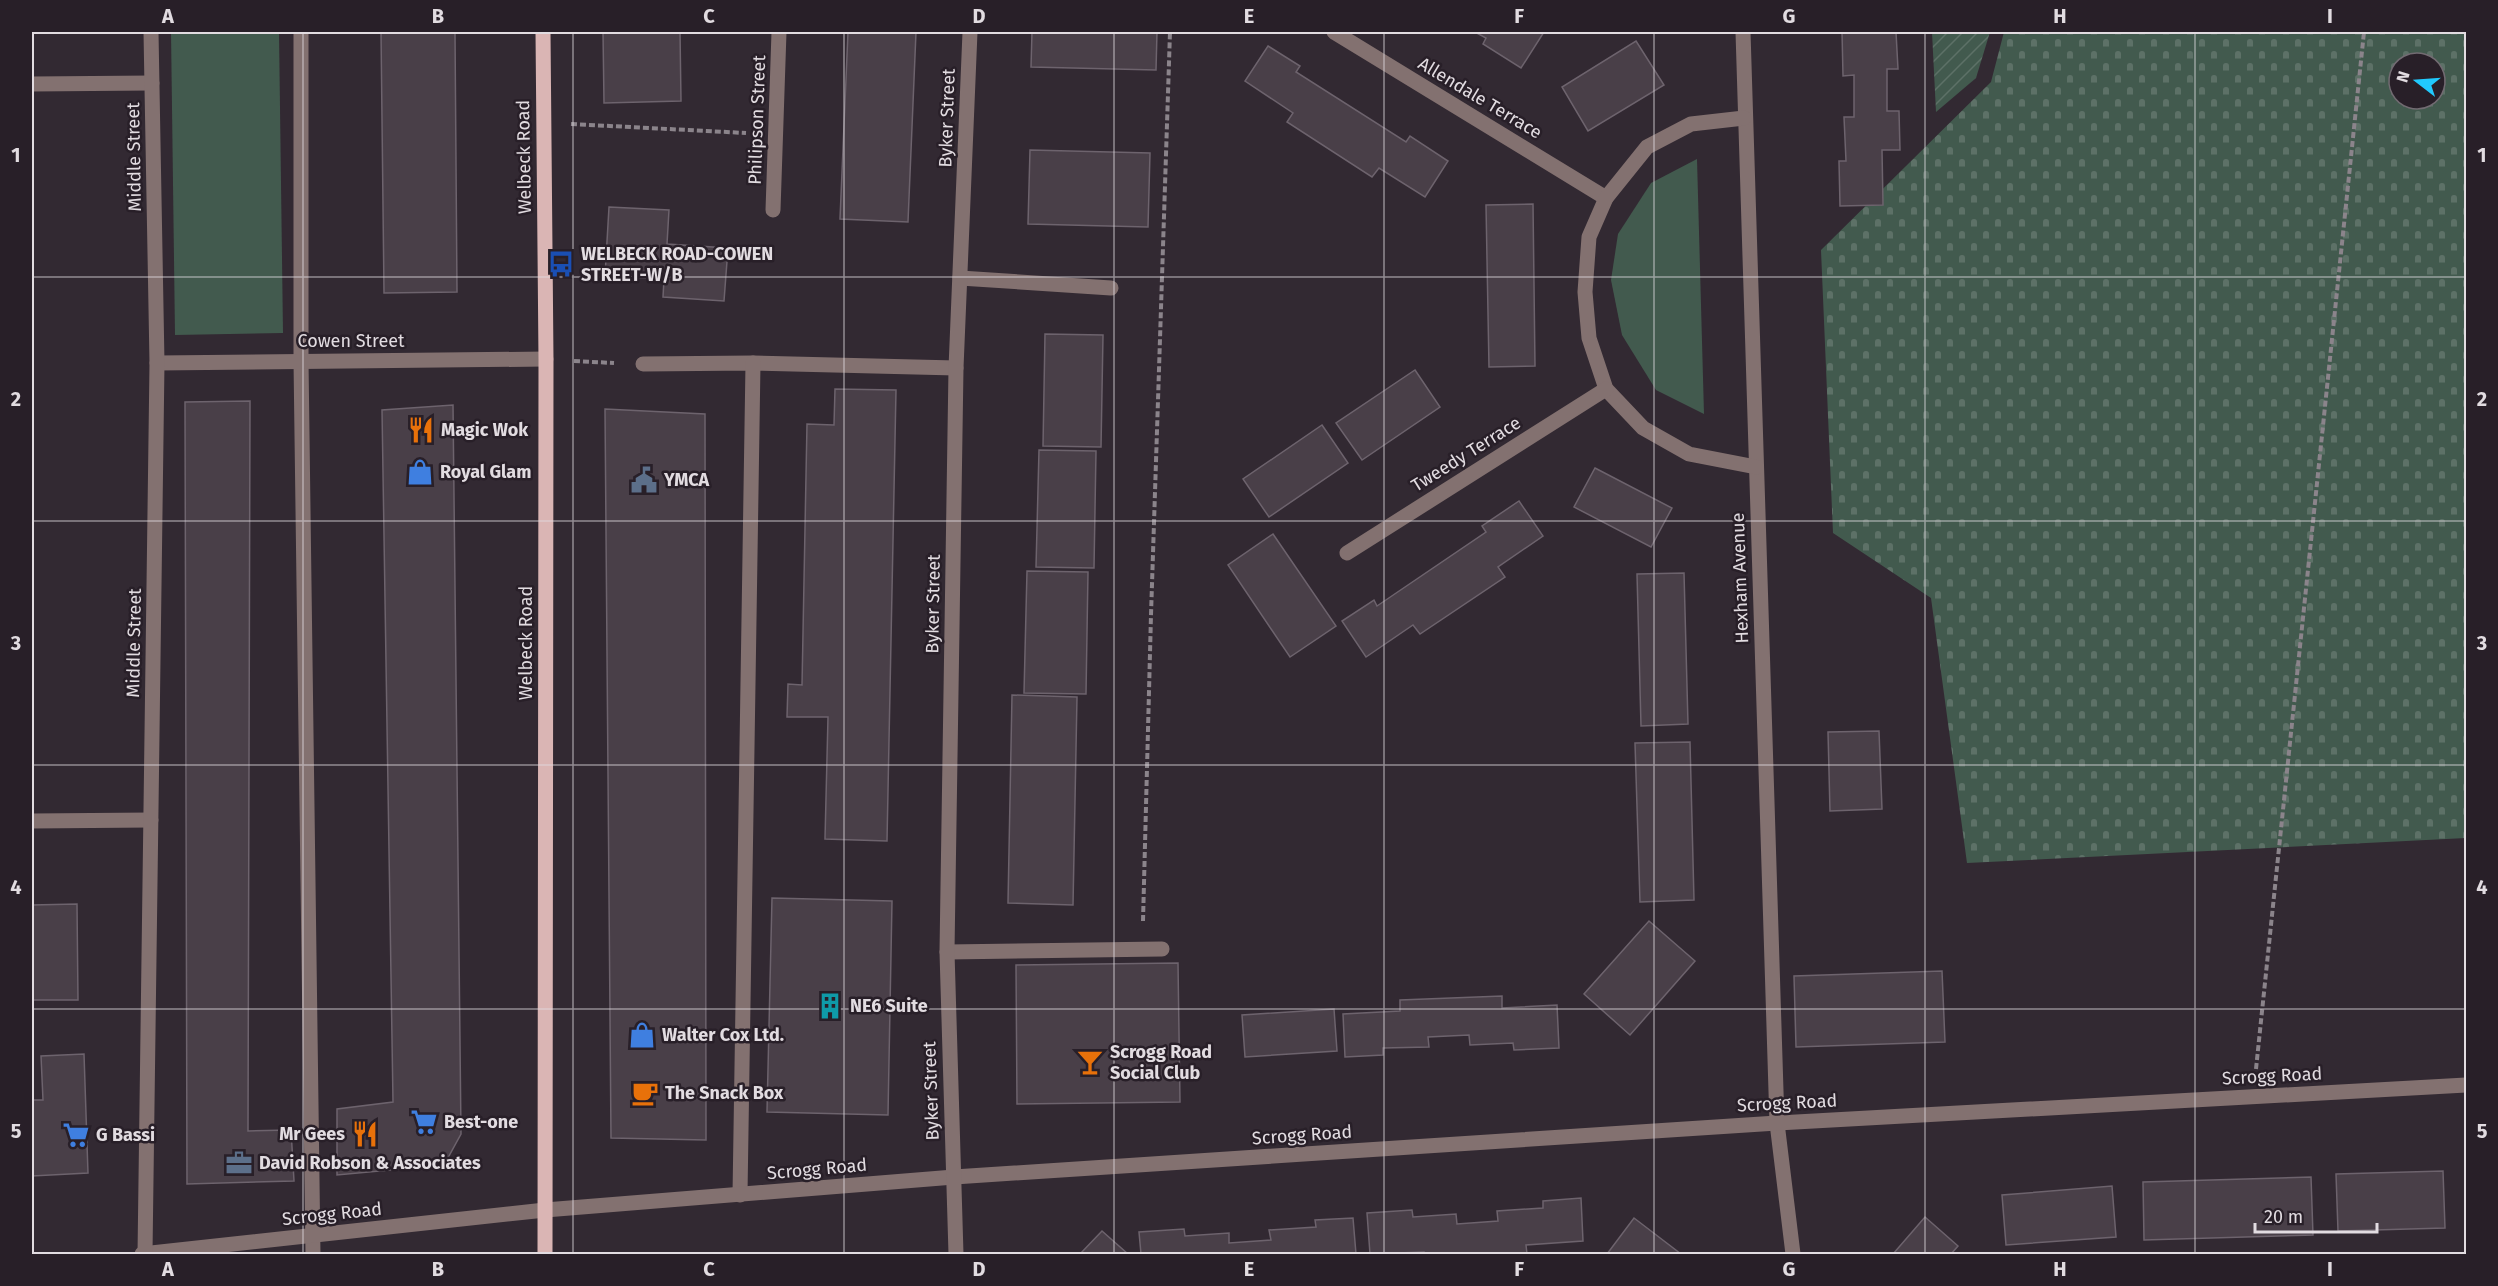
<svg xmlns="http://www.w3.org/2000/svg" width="2498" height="1286" font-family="'Fira Sans',sans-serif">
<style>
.grass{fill:#425a4e}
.cemetery{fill:url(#cemetery-stones);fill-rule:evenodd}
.garden{fill:url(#garden-furrows)}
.building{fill:#493f48;stroke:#6d636d;stroke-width:1.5}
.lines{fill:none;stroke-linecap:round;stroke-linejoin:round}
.path{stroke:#8b848b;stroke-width:4;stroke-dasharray:6 3;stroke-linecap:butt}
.minor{stroke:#837170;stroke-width:15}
.major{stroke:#dab5b4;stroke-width:15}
.grid{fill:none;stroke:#e2dce1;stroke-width:1.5;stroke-opacity:0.55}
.labels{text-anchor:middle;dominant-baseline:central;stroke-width:5;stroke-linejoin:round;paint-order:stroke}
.street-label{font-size:18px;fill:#e2dce1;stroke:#281f28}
.poi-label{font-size:18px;font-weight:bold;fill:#e2dce1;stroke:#281f28;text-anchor:start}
.neatline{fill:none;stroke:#e2dce1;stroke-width:2}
.grid-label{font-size:20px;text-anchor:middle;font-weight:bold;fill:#e2dce1}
</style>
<defs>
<pattern id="cemetery-stones" width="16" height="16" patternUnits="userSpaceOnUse" patternTransform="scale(1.5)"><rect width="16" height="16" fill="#425a4e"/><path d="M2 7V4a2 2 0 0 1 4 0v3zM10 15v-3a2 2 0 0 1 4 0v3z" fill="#5d7167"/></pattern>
<pattern id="garden-furrows" width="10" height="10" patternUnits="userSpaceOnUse" patternTransform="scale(1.5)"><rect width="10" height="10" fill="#425a4e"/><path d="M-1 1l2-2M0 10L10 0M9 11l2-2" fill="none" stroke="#5d7167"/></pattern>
</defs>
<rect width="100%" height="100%" fill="#322932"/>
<g class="grass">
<polygon points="171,32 279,32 283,333 175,335"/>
<polygon points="1697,159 1704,414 1656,390 1622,335 1611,280 1618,234 1651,183"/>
</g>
<path class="cemetery" d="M2004 32H2466V838L1967 863 1931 598 1833 533 1821 250 1991 82ZM2399 63H2435V99H2399Z"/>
<polygon class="garden" points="1932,32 1990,32 1976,78 1936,112"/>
<g class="building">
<polygon points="381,32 455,32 457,292 384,293"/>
<polygon points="603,32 680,32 681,101 604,103"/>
<polygon points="848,32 916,32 908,222 840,219"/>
<polygon points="1032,32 1157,32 1156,70 1031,67"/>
<polygon points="1475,32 1544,32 1521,68 1483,44 1486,38"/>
<polygon points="1842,32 1896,32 1898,69 1887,69 1887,111 1899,111 1900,150 1882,150 1883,205 1840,206 1839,161 1846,161 1844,117 1854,117 1854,75 1843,76"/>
<polygon points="1636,41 1664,85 1588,131 1562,87"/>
<polygon points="1268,46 1300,66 1296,72 1406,142 1410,136 1448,161 1425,197 1379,168 1372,177 1287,122 1293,113 1245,81"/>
<polygon points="1030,150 1150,153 1148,227 1028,224"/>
<polygon points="1533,204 1535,366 1489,367 1486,205"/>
<polygon points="609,207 669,210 667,244 728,248 724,301 663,297 664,279 605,276"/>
<polygon points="1045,334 1103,335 1101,447 1043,446"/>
<polygon points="1415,370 1440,407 1362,460 1336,423"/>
<polygon points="835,389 896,390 887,841 825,839 828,717 787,717 788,684 802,685 807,424 834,425"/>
<polygon points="250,401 248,1131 291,1130 294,1181 187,1184 185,402"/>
<polygon points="453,405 461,1134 444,1165 337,1175 337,1109 393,1102 382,410"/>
<polygon points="605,409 705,414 706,1140 611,1138"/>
<polygon points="1322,425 1348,463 1269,517 1243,479"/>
<polygon points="1039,450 1096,451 1094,568 1036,567"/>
<polygon points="1595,468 1672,508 1651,547 1574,507"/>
<polygon points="1519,501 1543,536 1498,567 1505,577 1420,634 1413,625 1366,657 1342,621 1374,600 1377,606 1486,532 1482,526"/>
<polygon points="1273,534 1336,626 1290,657 1228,565"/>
<polygon points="1027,571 1088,572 1086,694 1024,693"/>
<polygon points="1684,573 1688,724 1641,726 1637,574"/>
<polygon points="1012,695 1077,697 1073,905 1008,903"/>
<polygon points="1879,731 1882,809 1830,811 1828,732"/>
<polygon points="1690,742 1694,900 1640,902 1635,743"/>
<polygon points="772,898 892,901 888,1115 767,1112"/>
<polygon points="77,904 78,1000 32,1000 32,905"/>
<polygon points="1649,921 1695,961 1630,1035 1584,994"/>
<polygon points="1178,963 1180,1102 1017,1104 1016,965"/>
<polygon points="1942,971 1945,1042 1796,1047 1794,976"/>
<polygon points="1502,996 1502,1008 1557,1005 1559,1048 1514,1050 1513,1043 1470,1045 1469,1035 1428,1037 1429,1047 1383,1048 1383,1055 1345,1057 1343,1014 1400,1011 1400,1000"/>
<polygon points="1334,1009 1337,1051 1245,1057 1242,1015"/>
<polygon points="84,1054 88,1173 32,1176 32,1100 43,1100 41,1056"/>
<polygon points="2443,1171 2445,1228 2338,1231 2336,1174"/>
<polygon points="2311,1177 2313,1235 2144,1240 2143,1182"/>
<polygon points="2112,1186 2116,1237 2006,1245 2002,1195"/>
<polygon points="1581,1198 1583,1241 1526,1245 1527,1254 1424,1254 1424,1252 1370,1254 1367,1213 1412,1210 1413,1217 1456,1214 1457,1224 1498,1221 1497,1211 1543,1208 1543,1201"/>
<polygon points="1925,1217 1958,1246 1951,1254 1893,1254"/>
<polygon points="1353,1218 1356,1254 1141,1254 1139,1232 1184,1229 1185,1236 1229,1233 1229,1243 1271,1240 1269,1230 1316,1227 1315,1220"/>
<polygon points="1634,1218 1681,1254 1607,1254"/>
<polygon points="1102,1231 1128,1254 1080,1254"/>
</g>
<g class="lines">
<g class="path">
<polyline points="571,124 746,133"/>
<polyline points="574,361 614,363"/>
<polyline points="1143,921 1151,615 1170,32"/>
<polyline points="2256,1069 2364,32"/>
</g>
<g class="minor">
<polyline points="301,32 301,361 313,1254"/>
<polyline points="1334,32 1606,198"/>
<polyline points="1743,32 1777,1123 1793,1254"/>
<polyline points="32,84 152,83"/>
<polyline points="1744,118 1691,124 1647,147 1606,198 1589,237 1585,292 1589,338 1606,389 1643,428 1689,454 1756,467"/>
<polyline points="773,210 779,32"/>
<polyline points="960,278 1111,288"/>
<polyline points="157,363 546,359"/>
<polyline points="643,364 753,363 956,368"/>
<polyline points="1347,553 1606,389"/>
<polyline points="32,821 151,820"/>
<polyline points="947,952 1162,949"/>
<polyline points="740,1195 753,363"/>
<polyline points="142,1254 545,1210 954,1177 1777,1123 2466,1085"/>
<polyline points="145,1254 157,363 151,32"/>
<polyline points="956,1254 947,952 956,368 970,32"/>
</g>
<polyline class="major" points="543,32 546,359 545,1254"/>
</g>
<path class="grid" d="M303 32V1254M573 32V1254M844 32V1254M1114 32V1254M1384 32V1254M1654 32V1254M1925 32V1254M2195 32V1254M32 277H2466M32 521H2466M32 765H2466M32 1009H2466"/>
<defs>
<g id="bus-bare" transform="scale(2.07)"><path d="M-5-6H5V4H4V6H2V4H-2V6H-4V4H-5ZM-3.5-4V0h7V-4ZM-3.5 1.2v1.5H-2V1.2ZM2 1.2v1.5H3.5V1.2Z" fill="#1a4fb4" stroke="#281f28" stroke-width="2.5" paint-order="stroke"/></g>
<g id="restaurant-bare" transform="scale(2.07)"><path d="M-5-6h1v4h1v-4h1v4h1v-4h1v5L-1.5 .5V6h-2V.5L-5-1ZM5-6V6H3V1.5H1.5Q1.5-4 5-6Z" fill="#e8710a" stroke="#281f28" stroke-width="2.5" paint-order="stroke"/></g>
<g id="shop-bare" transform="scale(2.07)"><path d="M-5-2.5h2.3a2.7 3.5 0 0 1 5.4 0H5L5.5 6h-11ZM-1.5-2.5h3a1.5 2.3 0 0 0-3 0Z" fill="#3f7fe0" stroke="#281f28" stroke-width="2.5" paint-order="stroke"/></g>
<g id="civic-bare" transform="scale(2.07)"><path d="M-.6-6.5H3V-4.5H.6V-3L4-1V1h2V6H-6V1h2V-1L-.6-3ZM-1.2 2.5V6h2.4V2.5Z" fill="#5c6f8a" stroke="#281f28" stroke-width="2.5" paint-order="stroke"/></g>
<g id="building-bare" transform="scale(2.07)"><path d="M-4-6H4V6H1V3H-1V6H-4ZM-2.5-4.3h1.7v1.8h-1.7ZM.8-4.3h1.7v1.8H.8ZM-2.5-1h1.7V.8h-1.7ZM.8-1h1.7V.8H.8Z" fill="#0f9aa8" stroke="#281f28" stroke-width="2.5" paint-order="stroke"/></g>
<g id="bar-bare" transform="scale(2.07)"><path d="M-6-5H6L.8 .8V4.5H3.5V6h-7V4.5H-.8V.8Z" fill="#e8710a" stroke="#281f28" stroke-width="2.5" paint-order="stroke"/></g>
<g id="cafe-bare" transform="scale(2.07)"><path d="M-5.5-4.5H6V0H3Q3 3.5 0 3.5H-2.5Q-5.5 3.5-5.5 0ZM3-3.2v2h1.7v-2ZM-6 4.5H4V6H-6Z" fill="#e8710a" stroke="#281f28" stroke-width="2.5" paint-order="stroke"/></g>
<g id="supermarket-bare" transform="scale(2.07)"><path d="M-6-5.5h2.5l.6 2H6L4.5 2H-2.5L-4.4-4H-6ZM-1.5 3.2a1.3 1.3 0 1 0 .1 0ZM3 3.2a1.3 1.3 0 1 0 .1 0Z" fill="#3f7fe0" stroke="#281f28" stroke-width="2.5" paint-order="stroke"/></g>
<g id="office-bare" transform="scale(2.07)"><path d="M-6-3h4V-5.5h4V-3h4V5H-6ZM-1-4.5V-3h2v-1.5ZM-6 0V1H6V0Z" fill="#5c6f8a" stroke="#281f28" stroke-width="2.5" paint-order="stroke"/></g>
</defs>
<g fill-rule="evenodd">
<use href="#bus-bare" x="561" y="264"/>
<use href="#restaurant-bare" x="421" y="430"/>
<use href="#shop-bare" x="420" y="472"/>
<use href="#civic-bare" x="644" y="480"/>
<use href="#building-bare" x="830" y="1006"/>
<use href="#shop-bare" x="642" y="1035"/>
<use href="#bar-bare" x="1090" y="1062"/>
<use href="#cafe-bare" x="645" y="1093"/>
<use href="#supermarket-bare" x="424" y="1122"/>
<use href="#restaurant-bare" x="365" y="1134"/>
<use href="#supermarket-bare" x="76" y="1135"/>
<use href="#office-bare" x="239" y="1163"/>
</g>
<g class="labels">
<g class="street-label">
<text transform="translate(1480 98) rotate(31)">Allendale Terrace</text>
<text transform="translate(947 118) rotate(-88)">Byker Street</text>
<text transform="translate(757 120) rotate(-88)">Philipson Street</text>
<text transform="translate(134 157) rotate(-91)">Middle Street</text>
<text transform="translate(524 157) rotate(-91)">Welbeck Road</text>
<text x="351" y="341">Cowen Street</text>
<text transform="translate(1466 454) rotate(-32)">Tweedy Terrace</text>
<text transform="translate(1740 578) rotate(-92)">Hexham Avenue</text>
<text transform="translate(933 604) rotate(-89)">Byker Street</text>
<text transform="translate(134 643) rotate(-89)">Middle Street</text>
<text transform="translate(526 643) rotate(-90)">Welbeck Road</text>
<text transform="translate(2272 1076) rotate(-3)">Scrogg Road</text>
<text transform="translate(931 1091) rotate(-92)">Byker Street</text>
<text transform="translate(1787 1103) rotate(-3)">Scrogg Road</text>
<text transform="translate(1302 1135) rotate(-4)">Scrogg Road</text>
<text transform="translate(817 1169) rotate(-5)">Scrogg Road</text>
<text transform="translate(332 1214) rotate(-6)">Scrogg Road</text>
</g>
<g class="poi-label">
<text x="581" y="254">WELBECK ROAD-COWEN<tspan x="581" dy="21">STREET-W/B</tspan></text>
<text x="441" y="430">Magic Wok</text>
<text x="440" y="472">Royal Glam</text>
<text x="664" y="480">YMCA</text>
<text x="850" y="1006">NE6 Suite</text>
<text x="662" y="1035">Walter Cox Ltd.</text>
<text x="1110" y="1052">Scrogg Road<tspan x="1110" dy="21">Social Club</tspan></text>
<text x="665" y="1093">The Snack Box</text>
<text x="444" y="1122">Best-one</text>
<text x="345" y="1134" text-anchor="end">Mr Gees</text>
<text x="96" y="1135">G Bassi</text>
<text x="259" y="1163">David Robson &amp; Associates</text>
</g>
</g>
<rect width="2498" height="1286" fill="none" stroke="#281f28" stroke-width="66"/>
<g transform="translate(2417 81) rotate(287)"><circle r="28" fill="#281f28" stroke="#726b72" stroke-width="1.5"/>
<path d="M0-4.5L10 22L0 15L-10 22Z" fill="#21c9fd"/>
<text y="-9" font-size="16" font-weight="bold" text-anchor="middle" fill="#e2dce1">N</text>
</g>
<path d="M2255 1223v9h122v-9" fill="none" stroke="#e2dce1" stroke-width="3"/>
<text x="2264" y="1223" font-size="18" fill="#e2dce1" stroke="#281f28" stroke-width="4.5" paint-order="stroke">20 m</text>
<rect x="33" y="33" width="2432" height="1220" class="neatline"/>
<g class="grid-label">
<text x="168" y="23">A</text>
<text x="438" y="23">B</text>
<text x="709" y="23">C</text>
<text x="979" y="23">D</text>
<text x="1249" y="23">E</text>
<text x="1519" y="23">F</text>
<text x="1789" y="23">G</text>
<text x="2060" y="23">H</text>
<text x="2330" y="23">I</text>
<text x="16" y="162">1</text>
<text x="2482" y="162">1</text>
<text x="16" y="406">2</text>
<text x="2482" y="406">2</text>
<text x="16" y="650">3</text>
<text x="2482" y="650">3</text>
<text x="16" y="894">4</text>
<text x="2482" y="894">4</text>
<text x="16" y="1138">5</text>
<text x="2482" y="1138">5</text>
<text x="168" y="1276">A</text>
<text x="438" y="1276">B</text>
<text x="709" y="1276">C</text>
<text x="979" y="1276">D</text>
<text x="1249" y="1276">E</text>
<text x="1519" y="1276">F</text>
<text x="1789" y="1276">G</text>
<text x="2060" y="1276">H</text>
<text x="2330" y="1276">I</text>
</g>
</svg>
